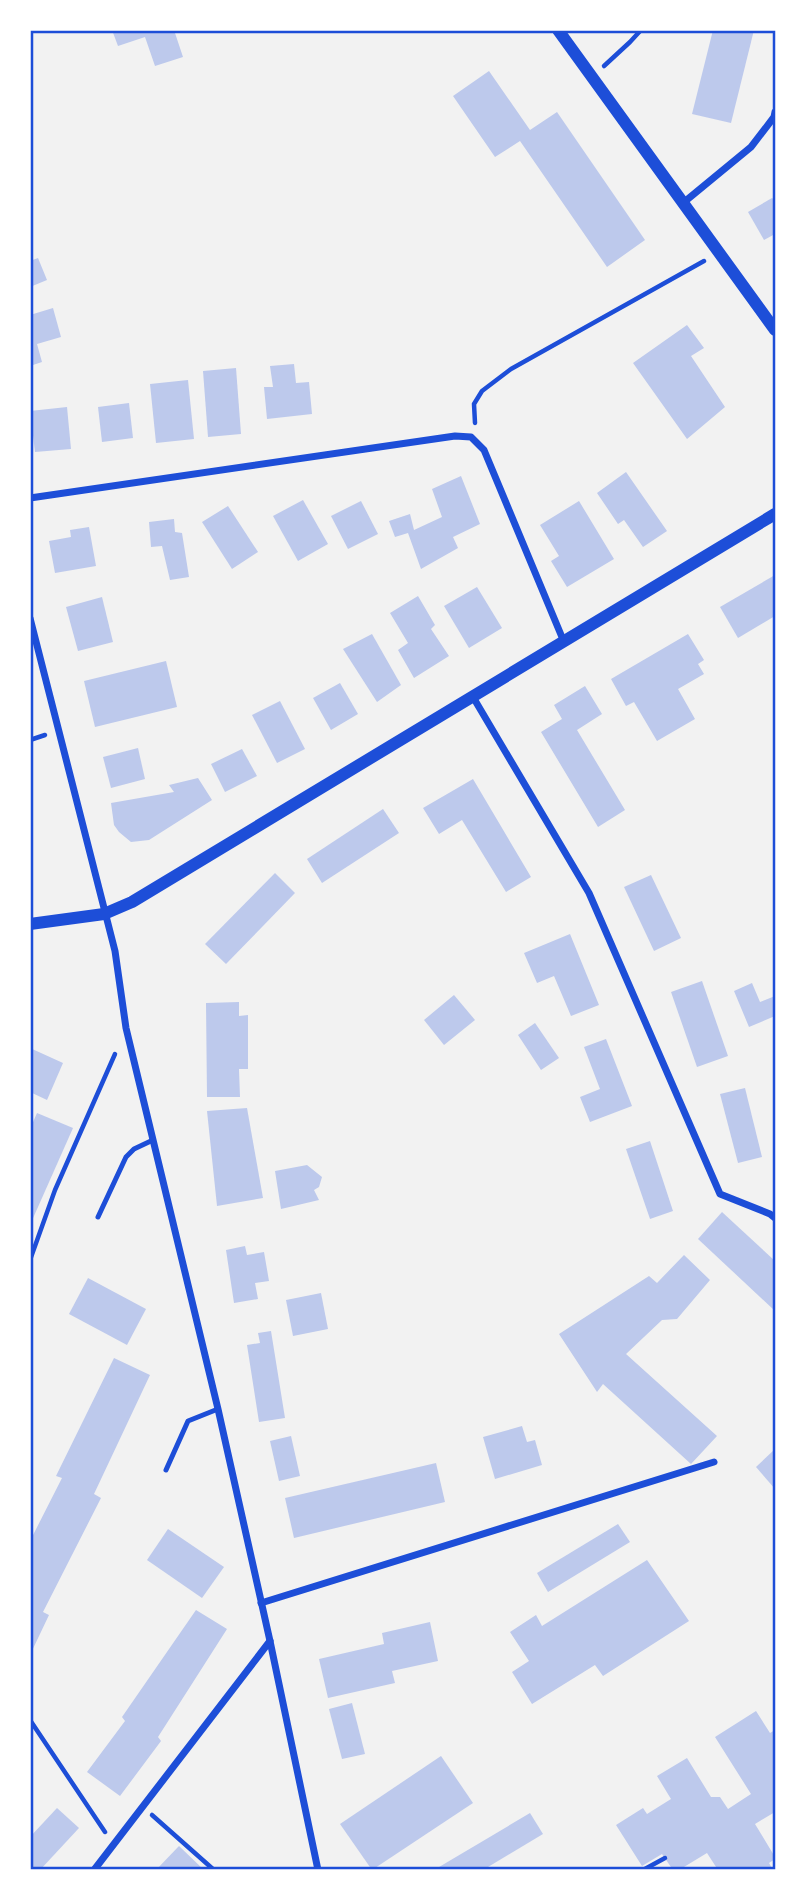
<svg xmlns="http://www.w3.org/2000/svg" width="805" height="1900" font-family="Inter,sans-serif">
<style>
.building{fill:#bdc9ec}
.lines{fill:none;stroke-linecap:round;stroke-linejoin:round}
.path{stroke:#1d4ed8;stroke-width:4.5}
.service{stroke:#1d4ed8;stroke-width:5}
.minor{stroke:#1d4ed8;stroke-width:7}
.tertiary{stroke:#1d4ed8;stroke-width:12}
.neatline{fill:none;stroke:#1d4ed8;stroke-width:2.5}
</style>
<rect width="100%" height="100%" fill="#f2f2f2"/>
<g class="building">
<polygon points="112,30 174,30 183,57 155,66 145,37 118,46"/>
<polygon points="713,30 754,30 731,123 692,114"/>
<polygon points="489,71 530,130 557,112 645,240 607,267 520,141 495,157 453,96"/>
<polygon points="772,198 775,200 775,234 764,240 748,212"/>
<polygon points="38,258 47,280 30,287 30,261"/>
<polygon points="53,308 61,337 37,344 42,362 30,366 30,315"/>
<polygon points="687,325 704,348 691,356 725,407 687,439 633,363"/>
<polygon points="294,364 296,383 309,382 312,414 267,419 264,387 273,387 270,366"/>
<polygon points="236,368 241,434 208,437 203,371"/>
<polygon points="188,380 194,439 156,443 150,384"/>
<polygon points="129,403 133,438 102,442 98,407"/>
<polygon points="67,407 71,449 35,452 30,411"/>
<polygon points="626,472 667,531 643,547 624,520 618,524 597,493"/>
<polygon points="461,476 480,524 453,537 458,548 421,569 408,533 395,537 389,521 410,514 414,530 442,517 432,489"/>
<polygon points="303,500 328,544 298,561 273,516"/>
<polygon points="361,501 378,534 348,549 331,516"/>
<polygon points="579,501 614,559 567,587 551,561 559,556 540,525"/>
<polygon points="228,506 258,552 232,569 202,522"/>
<polygon points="174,519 175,532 182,533 189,577 170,580 162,546 151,547 149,522"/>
<polygon points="89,527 96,566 55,573 49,541 71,537 70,530"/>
<polygon points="775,575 775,616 738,638 720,607"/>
<polygon points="477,587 502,628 469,648 444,606"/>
<polygon points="418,596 435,625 431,629 449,656 414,678 398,650 408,643 390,613"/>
<polygon points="102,597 113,642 78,651 66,607"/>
<polygon points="372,634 401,685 377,702 343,649"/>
<polygon points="688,634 704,660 698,664 704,674 678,689 695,719 657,741 634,702 626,706 611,679"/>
<polygon points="166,661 177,707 95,727 84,681"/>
<polygon points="340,683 358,714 331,730 313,698"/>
<polygon points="585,686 602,714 577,730 625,810 598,827 541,732 562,719 554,705"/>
<polygon points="280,701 305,749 277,763 252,715"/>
<polygon points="138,748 145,779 111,788 103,757"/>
<polygon points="242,749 257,776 225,792 211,764"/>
<polygon points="198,778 212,800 149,840 131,842 119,832 114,825 111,803 174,792 169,785"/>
<polygon points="473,779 531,877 506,892 462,820 439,834 423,808"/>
<polygon points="383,809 399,833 322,883 307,859"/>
<polygon points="275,873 295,893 226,964 205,944"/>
<polygon points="651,875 681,938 654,951 624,887"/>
<polygon points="570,934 599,1005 571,1016 554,976 537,983 524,953"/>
<polygon points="702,981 728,1056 697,1067 671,992"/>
<polygon points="752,983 760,1002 775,996 775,1016 749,1027 734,991"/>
<polygon points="454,995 475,1020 444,1045 424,1020"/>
<polygon points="239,1002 239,1016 248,1015 248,1069 239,1069 240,1097 207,1097 206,1003"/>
<polygon points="535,1023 559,1058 541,1070 518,1035"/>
<polygon points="606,1039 632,1106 590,1122 580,1097 600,1089 584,1047"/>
<polygon points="30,1048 63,1063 47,1100 30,1092"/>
<polygon points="745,1088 762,1157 738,1163 720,1094"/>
<polygon points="247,1108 263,1198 217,1206 207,1111"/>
<polygon points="37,1113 73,1128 30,1225 30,1129"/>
<polygon points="650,1141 673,1211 650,1219 626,1149"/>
<polygon points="307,1165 322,1177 319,1187 314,1190 319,1200 281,1209 275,1171"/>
<polygon points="722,1212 775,1261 775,1311 698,1239"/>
<polygon points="245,1246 247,1255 264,1252 269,1281 255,1283 258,1299 234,1303 226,1250"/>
<polygon points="684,1255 710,1280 677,1319 662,1320 626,1354 717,1436 691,1464 603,1384 597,1392 559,1334 649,1276 657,1283"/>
<polygon points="88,1278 146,1309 127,1345 69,1314"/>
<polygon points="321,1293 328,1329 293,1336 286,1300"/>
<polygon points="271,1331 285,1418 259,1422 247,1345 260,1343 258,1333"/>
<polygon points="114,1358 150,1375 94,1494 101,1498 43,1612 49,1615 30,1655 30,1541 62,1478 56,1476"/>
<polygon points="522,1426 527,1442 535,1440 542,1465 495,1479 483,1437"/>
<polygon points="291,1436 300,1476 279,1481 270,1441"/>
<polygon points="775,1449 775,1489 756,1467"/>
<polygon points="436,1463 445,1502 294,1538 285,1498"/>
<polygon points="618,1524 630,1542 548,1592 537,1573"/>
<polygon points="168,1529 224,1567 202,1598 147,1560"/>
<polygon points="647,1560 689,1621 603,1676 595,1665 532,1704 512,1672 529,1661 510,1632 536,1615 542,1626"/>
<polygon points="196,1610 227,1629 158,1737 161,1741 120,1796 87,1772 125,1721 122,1717"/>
<polygon points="430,1622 438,1661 392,1671 395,1683 328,1698 319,1659 384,1644 382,1633"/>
<polygon points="352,1703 365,1754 342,1759 329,1709"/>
<polygon points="756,1711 770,1733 775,1730 775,1812 755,1824 775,1857 775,1859 769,1863 773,1870 718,1870 707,1853 679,1870 673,1870 662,1854 642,1866 616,1825 643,1808 647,1814 671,1799 657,1776 687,1758 711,1797 720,1797 728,1809 751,1794 715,1737"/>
<polygon points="441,1756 473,1803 372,1870 340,1824"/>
<polygon points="57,1808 79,1828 40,1870 30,1870 30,1837"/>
<polygon points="530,1813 543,1834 483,1870 434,1870"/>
<polygon points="179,1846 204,1870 156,1870"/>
</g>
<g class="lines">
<g class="path">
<polyline points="604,66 630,42 641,30"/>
<polyline points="475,423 474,404 482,391 511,369 704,261"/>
<polyline points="30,740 45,735"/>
<polyline points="30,1260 55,1190 115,1054"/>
<polyline points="30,1720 105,1832"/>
<polyline points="152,1815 214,1870"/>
<polyline points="643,1870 665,1858"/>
</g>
<g class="service">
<polyline points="98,1217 126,1157 134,1149 153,1140"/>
<polyline points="166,1470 188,1421 218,1409"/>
</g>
<g class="minor">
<polyline points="683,203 751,147 774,117 775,112"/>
<polyline points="30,498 455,436 471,437 484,450 564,642"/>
<polyline points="30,618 115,951 126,1028 218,1409 270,1641 318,1870"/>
<polyline points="473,697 589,893 720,1194 770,1214 775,1218"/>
<polyline points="261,1603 714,1462"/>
<polyline points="94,1870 270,1641"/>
</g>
<g class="tertiary">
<polyline points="558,30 775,330"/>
<polyline points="30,924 104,914 132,902 775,514"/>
</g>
</g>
<rect width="805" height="1900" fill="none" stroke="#ffffff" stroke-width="63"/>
<rect x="32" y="32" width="742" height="1836" class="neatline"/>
</svg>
